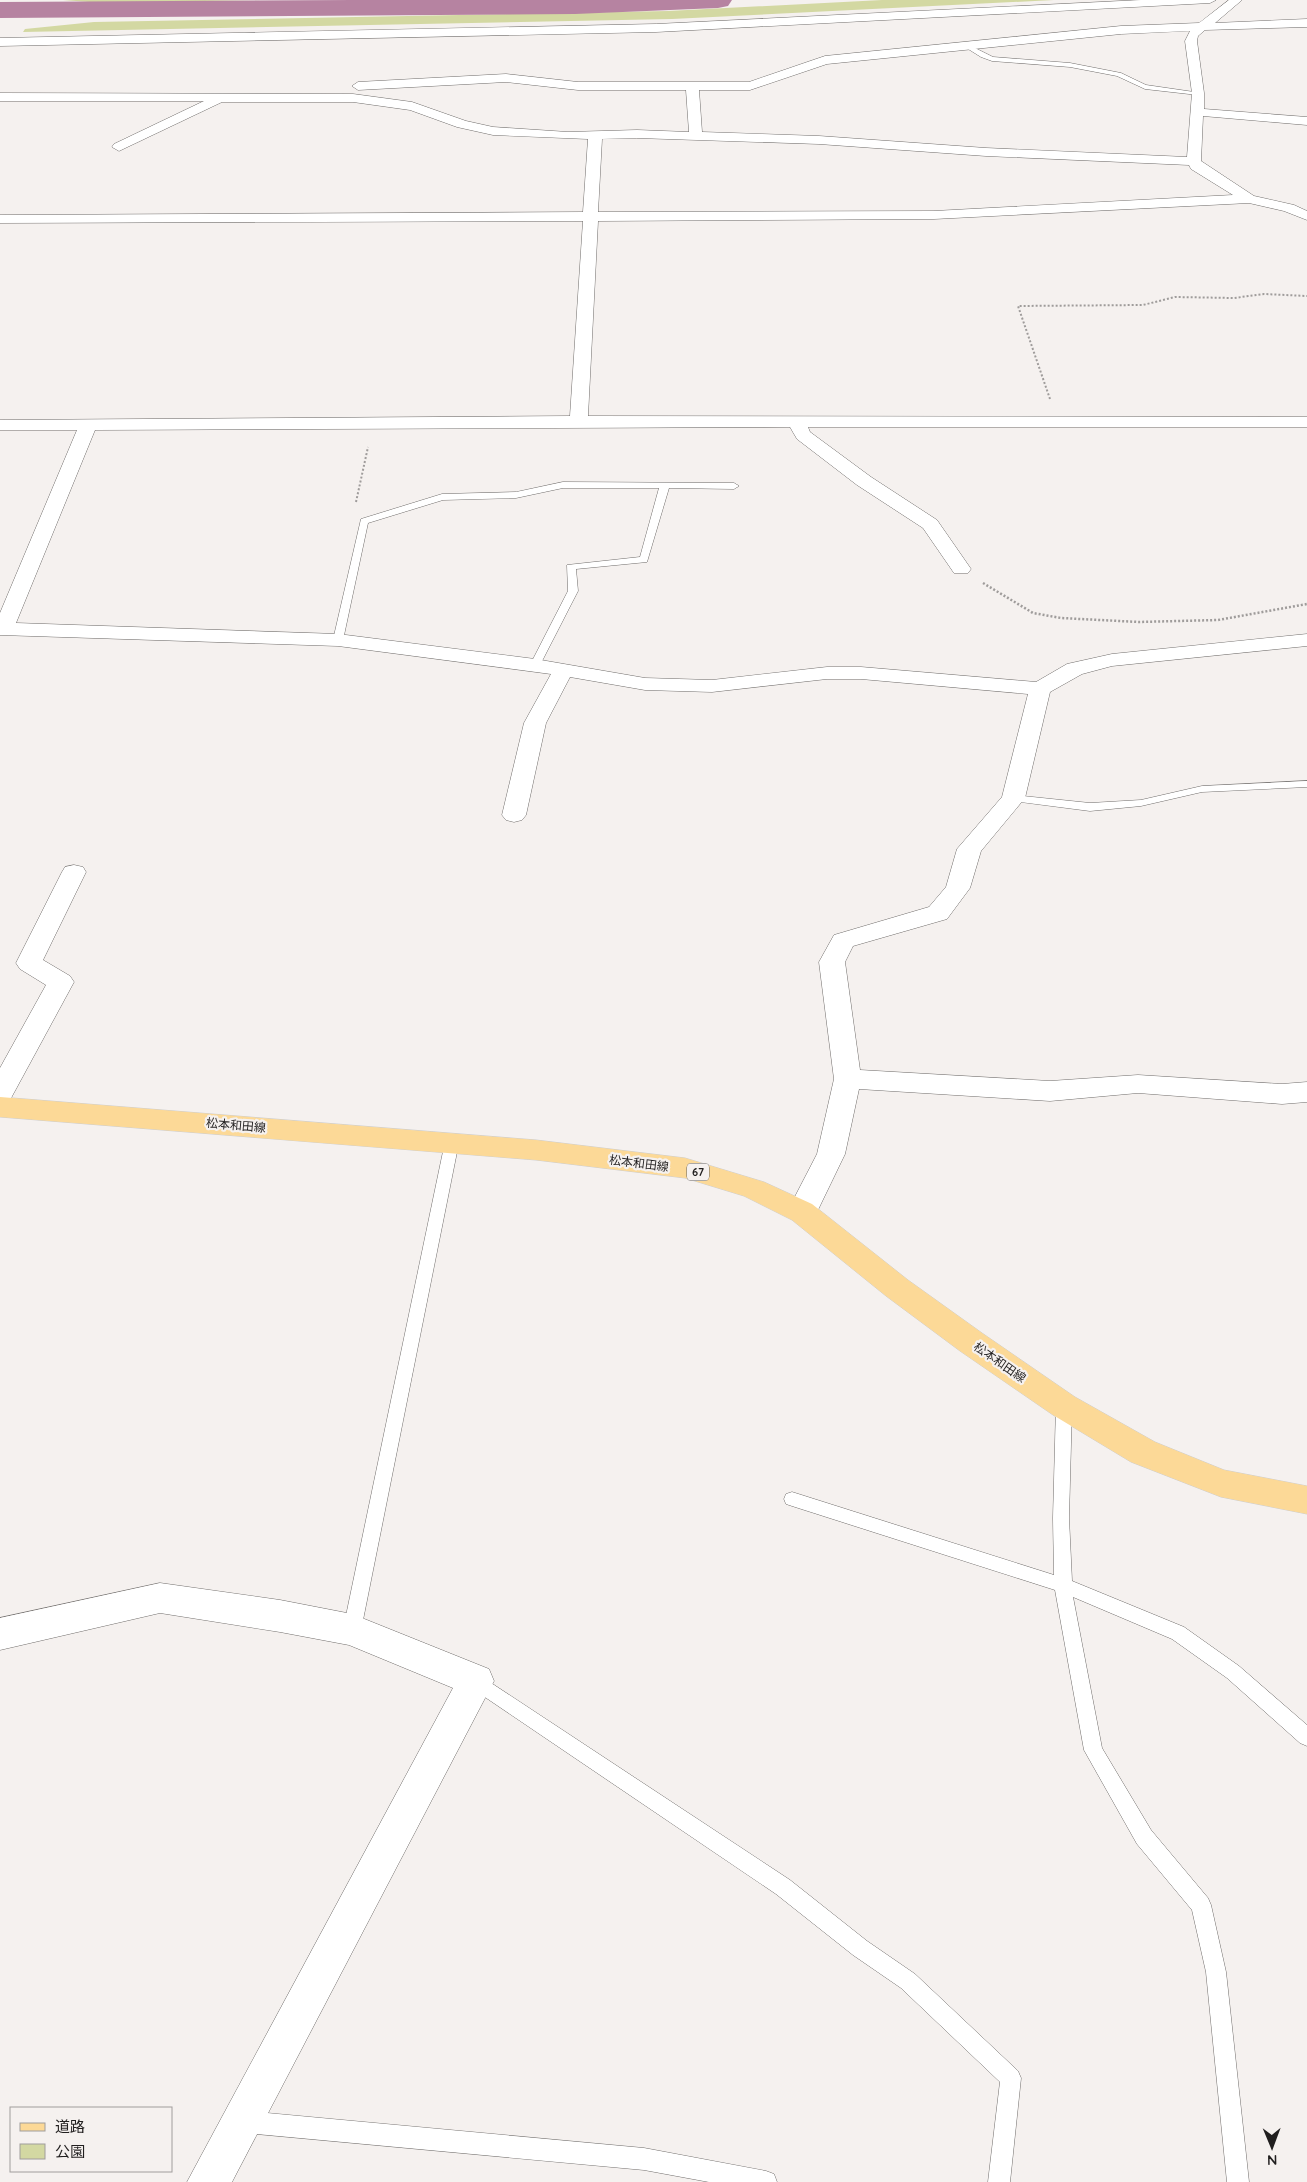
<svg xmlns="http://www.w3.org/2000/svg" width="1307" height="2182" font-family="Quicksand,'Noto Sans JP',sans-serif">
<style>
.green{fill:#d3d8a2}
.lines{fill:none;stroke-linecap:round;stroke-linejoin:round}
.river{fill:#b683a1;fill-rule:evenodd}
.service-casing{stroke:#706d6b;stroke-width:1}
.minor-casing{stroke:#706d6b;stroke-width:1}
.primary-casing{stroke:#cecece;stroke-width:1}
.path-far1{stroke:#9f9c9b;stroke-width:2;stroke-dasharray:2 2;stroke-linecap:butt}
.path{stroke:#9f9c9b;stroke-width:2.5;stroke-dasharray:2 2;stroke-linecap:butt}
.service{fill:#fff;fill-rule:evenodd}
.minor{fill:#fff;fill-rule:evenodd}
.primary{fill:#fcd997;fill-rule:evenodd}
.labels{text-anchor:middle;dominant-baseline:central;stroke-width:4.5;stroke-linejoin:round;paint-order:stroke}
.shield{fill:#f5f1ef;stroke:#615e5d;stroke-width:1}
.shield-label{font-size:11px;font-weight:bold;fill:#211f1f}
.street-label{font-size:12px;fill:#211f1f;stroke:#f5f1ef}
</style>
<rect width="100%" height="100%" fill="#f5f1ef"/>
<g class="green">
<polygon points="63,0 261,0 102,3"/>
<polygon points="882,0 1054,0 672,19 23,32 25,29 94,22 668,11"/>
</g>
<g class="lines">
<polygon class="river" points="353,0 732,0 728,6 718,8 575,14 0,18 0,2"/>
<g class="service-casing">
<g id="service">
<polygon points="965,45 969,45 993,57 1070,63 1121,73 1146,85 1201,93 1198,95 1145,89 1117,76 1070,67 992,61 981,57 965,47"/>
<polygon points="563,482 734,483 739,486 734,489 669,488 647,562 576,569 578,591 540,665 535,668 530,665 568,591 567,565 640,557 659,488 563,488 516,498 443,500 368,523 343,640 342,642 334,642 333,640 361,519 442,494 516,492"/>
<polygon points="1307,781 1307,787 1202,792 1141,806 1090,811 1013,801 1007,798 1013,795 1090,803 1141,800 1202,786"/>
<polygon points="452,1137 459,1142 361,1630 358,1636 352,1638 346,1636 343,1630 445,1142"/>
<polygon points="1064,1399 1070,1401 1072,1406 1069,1518 1072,1581 1184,1627 1239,1666 1307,1725 1307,1746 1300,1743 1227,1678 1172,1639 1073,1597 1102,1748 1151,1830 1208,1898 1211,1905 1226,1972 1249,2182 1227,2182 1206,1972 1192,1910 1137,1844 1084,1750 1055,1590 792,1506 786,1504 784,1499 786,1494 792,1492 1054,1575 1053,1518 1056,1406 1058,1401"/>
<polygon points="476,1673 790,1880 867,1941 915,1974 1018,2071 1021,2078 1010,2182 988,2182 1000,2082 901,1988 853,1955 776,1894 470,1687 467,1681 470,1675"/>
<polygon points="245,2111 644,2148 766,2171 774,2174 777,2182 709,2182 644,2170 245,2133 237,2130 234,2122 237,2114"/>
</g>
</g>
<g class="minor-casing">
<g id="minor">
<polygon points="1141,0 1216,0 1210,3 656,32 0,46 0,38 656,24"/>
<path d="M1229 0H1242L1215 23 1307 19V27L1205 30 1198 36 1197 41 1204 93V109L1307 117V125L1203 116 1201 161 1254 196 1294 205 1307 211V220L1284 211 1249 203 934 219 598 221 588 416 1307 417V427H808L810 432 871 477 937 520 971 569 968 573H954L923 528 857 485 797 439 790 427 95 430 16 623 338 634 535 659 645 678 712 680 827 667H861L1036 682 1067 664 1112 654 1307 634V646L1112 666 1082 674 1050 692 1025 798 981 851 970 888 947 919 853 946 845 962 860 1070 1050 1081 1138 1075 1282 1084 1307 1082V1102L1282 1104 1138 1093 1050 1101 859 1089 845 1154 817 1212 812 1220 802 1223 792 1220 787 1212 817 1154 834 1079 819 962 834 935 929 907 946 887 957 849 1002 797 1028 694 861 679H827L712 692 645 690 570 677 546 723 526 815 522 820 514 822 506 820 502 815 524 723 551 674 338 646 0 635V613L77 430H0V420L570 416 583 221 0 223V215L583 212 588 139 493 135 457 127 410 110 353 102H222L119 151 112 147 114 144 204 101H0V93L353 94 412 102 466 121 493 127 568 132 637 130 689 132 686 90H578L506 82 358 90 352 86 358 82 506 74 578 82H749L825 56 1121 26 1199 23ZM1190 31 1185 41 1192 93 1187 157 986 148 819 136 702 132 699 90H750L827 64 1121 34ZM637 138 819 144 986 156 1189 165 1191 169 1233 195 934 211 598 212 602 139Z"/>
<polygon points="74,865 83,867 86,872 43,960 70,976 74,982 10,1100 0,1103 0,1068 46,985 20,969 16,963 62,872 65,867"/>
<polygon points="160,1583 280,1600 352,1614 489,1669 494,1681 232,2182 187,2182 453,1688 349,1645 280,1632 160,1613 0,1650 0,1618"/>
</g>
</g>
<g class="primary-casing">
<polygon id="primary" points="0,1097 536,1140 685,1158 764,1182 812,1204 908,1280 982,1333 1075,1397 1155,1442 1224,1470 1307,1486 1307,1514 1221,1497 1131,1462 1053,1415 960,1351 886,1296 792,1220 744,1196 685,1178 536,1160 0,1117"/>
</g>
<g class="path-far1">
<polyline points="1050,399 1018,306 1143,305 1175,297 1234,298 1264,294 1307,296"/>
<polyline points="356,502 368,447"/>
</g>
<polyline class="path" points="983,583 1033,613 1061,618 1139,622 1218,620 1307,604"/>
<use href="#service" class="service"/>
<use href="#minor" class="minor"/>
<use href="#primary" class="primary"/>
</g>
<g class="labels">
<rect class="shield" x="687" y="1163.5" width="22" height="17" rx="4"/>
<g class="shield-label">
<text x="698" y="1172">67</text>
</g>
<g class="street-label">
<text transform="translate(236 1125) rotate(5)">松本和田線</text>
<text transform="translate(639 1163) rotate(7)">松本和田線</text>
<text transform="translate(1000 1362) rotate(35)">松本和田線</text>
</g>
</g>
<rect x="10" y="2107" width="162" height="65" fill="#f5f1ef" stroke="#a09d9c"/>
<rect x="20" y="2123" width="25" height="8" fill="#fcd997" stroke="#a09d9c"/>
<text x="55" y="2132" font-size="15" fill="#211f1f">道路</text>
<rect x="20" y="2144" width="25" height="15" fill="#d3d8a2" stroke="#a09d9c"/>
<text x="55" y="2157" font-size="15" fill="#211f1f">公園</text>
<g transform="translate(1272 2147) rotate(179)" stroke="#f5f1ef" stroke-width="4" paint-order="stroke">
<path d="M0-4L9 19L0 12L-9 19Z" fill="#211f1f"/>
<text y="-8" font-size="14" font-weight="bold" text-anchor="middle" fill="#211f1f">N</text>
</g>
</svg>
